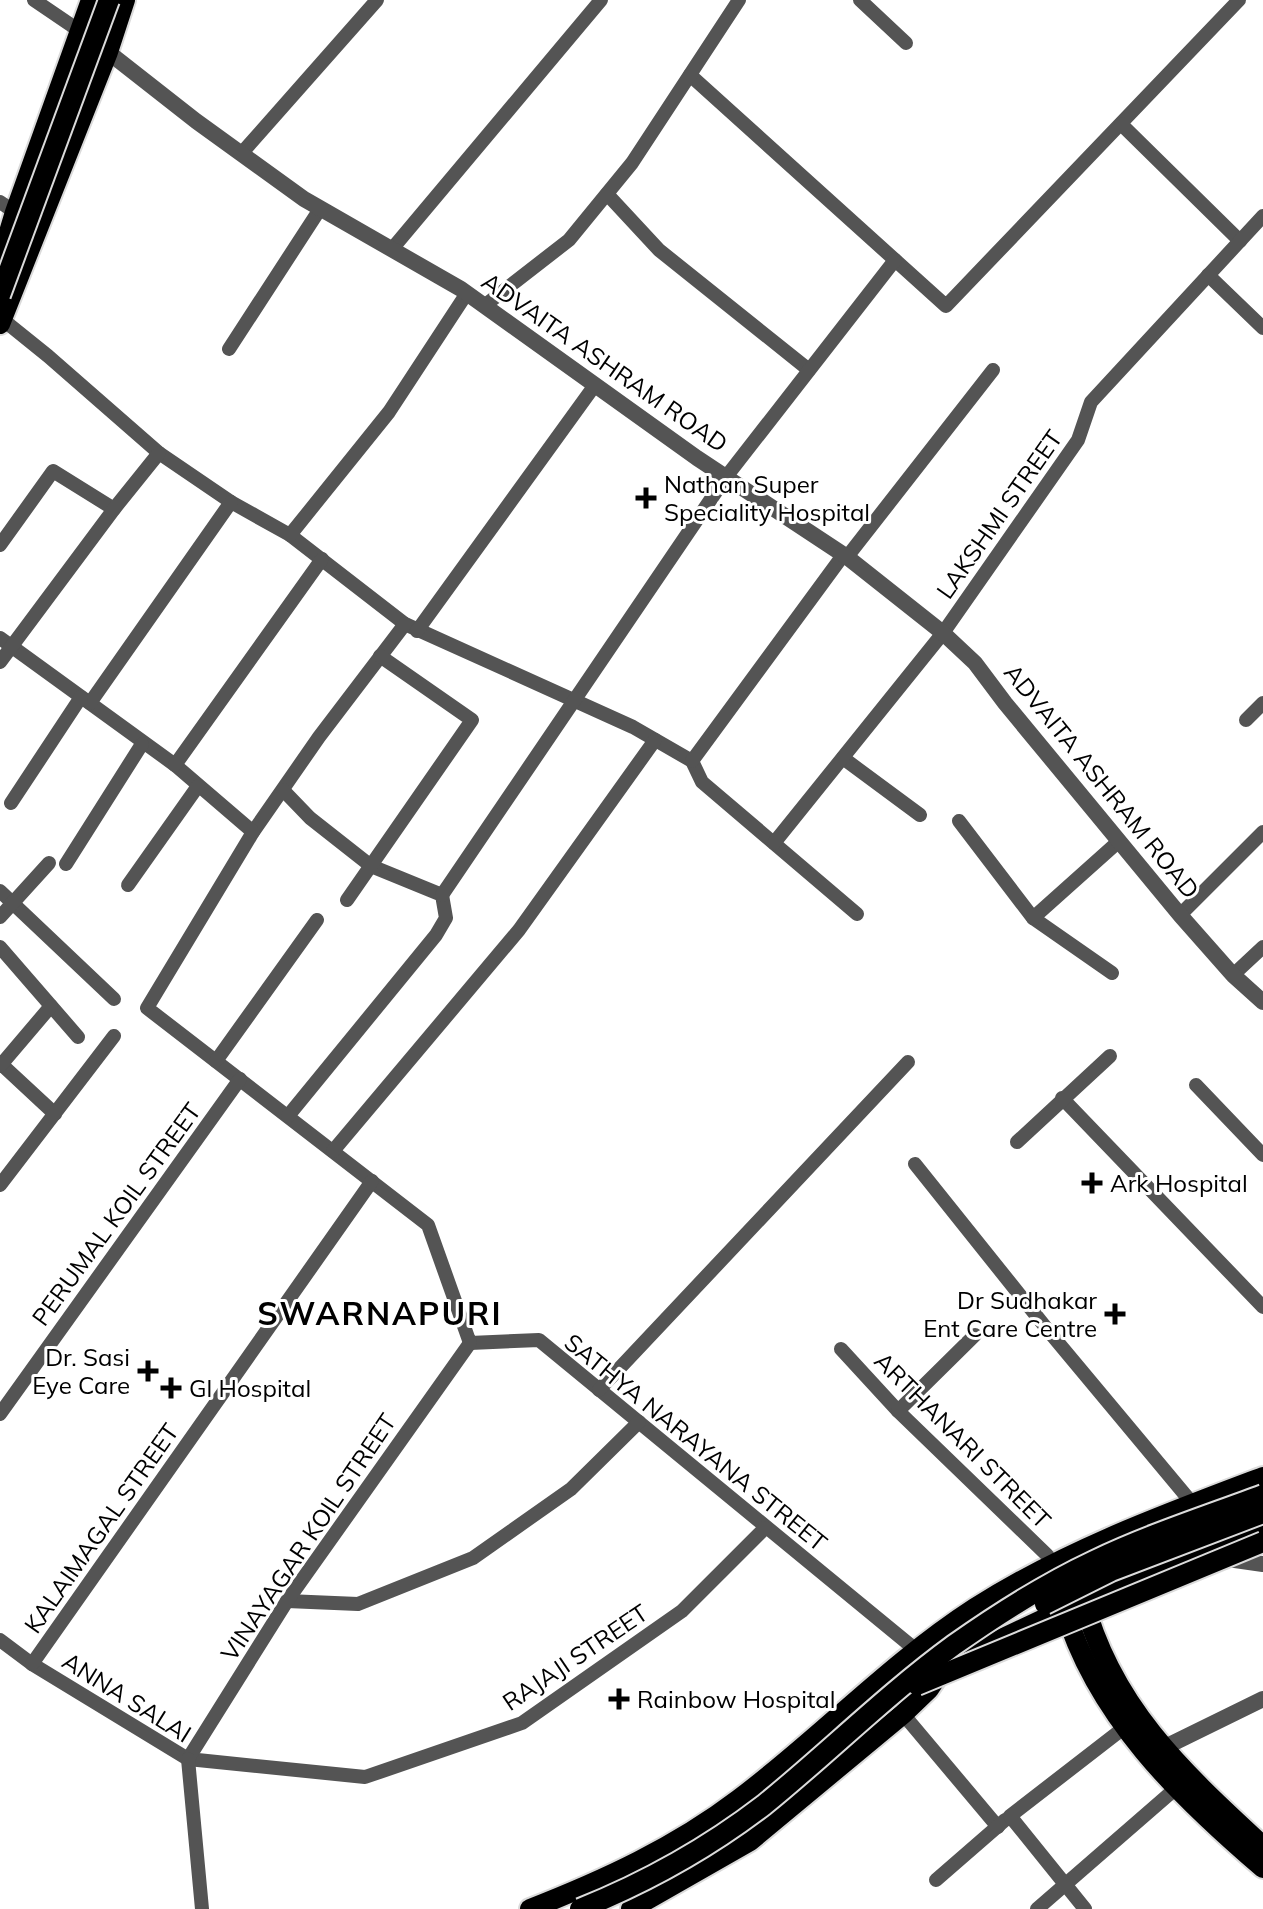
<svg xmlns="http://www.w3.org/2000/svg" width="1263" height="1909" font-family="Mulish,sans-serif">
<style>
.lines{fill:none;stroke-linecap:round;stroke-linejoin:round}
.primary-casing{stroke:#dbdbdb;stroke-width:24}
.minor{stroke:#545454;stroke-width:14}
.tertiary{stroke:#545454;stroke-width:16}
.primary{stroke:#000;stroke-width:20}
.primary-bridge-casing{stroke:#dbdbdb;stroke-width:24;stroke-linecap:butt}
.primary-bridge{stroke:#000;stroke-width:20}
.poi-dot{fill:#000;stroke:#fff;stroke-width:3}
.labels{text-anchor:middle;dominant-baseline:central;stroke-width:6;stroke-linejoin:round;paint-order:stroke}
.street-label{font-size:24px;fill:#000;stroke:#fff}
.poi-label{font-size:24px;fill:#000;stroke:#fff;text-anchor:start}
.district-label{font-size:32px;font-weight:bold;letter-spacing:2px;fill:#000;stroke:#fff}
</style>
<rect width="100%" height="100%" fill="#fff"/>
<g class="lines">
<g class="primary-casing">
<g id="primary">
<polyline points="0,262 15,212 91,0"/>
<polyline points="0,324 108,52 125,0"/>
<path d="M1083 1598C1111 1707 1184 1773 1263 1846"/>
<path d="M1064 1607C1096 1716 1179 1796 1263 1868"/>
<path d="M530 1909C604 1880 676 1847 739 1799 820 1738 890 1663 975 1608 1064 1551 1165 1514 1263 1477"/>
<polyline points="631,1909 750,1841 903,1714 929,1689 941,1671 961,1658 1084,1600 1263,1528"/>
</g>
</g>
<g class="minor">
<polyline points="34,0 87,36"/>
<polyline points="860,0 906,43"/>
<polyline points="690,75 946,306 1239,0"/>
<polyline points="1121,124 1240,241"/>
<polyline points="241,154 377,0"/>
<polyline points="607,194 659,250 809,370"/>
<polyline points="0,202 15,212"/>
<polyline points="392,249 601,0"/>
<polyline points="1208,275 1263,328"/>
<polyline points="484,306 569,240 632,163 739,0"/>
<polyline points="2,319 48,356 159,453 231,502 290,535 405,624 633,727 692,761 702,782 857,914"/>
<polyline points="229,349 320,209"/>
<polyline points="290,535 389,412 467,293"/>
<polyline points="0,545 53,471 114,509"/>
<polyline points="847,557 993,370"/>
<polyline points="405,624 319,737 253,832 147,1008 428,1225 470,1343 539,1340 916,1650"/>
<polyline points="417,631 595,385"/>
<polyline points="0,638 175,765 253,832"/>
<polyline points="0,662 114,509 159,453"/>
<polyline points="90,703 231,502"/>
<polyline points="1246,720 1263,703"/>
<polyline points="843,758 920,815"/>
<polyline points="692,761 844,554"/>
<polyline points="175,765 322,559"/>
<polyline points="283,790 310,818 371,866 442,895 446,918 436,935 288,1116"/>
<polyline points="11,803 81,697"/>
<polyline points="959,821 1033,918 1112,973"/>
<polyline points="774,843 943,633 1078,440 1091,402 1263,216"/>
<polyline points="66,864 142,744"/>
<polyline points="128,885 198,786"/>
<polyline points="0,891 114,999"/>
<polyline points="442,895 726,477 895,260"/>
<polyline points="347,900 472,720 380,656"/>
<polyline points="1180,915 1263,832"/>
<polyline points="0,917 49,863"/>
<polyline points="1033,918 1118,842"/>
<polyline points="0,947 78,1037"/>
<polyline points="1233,975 1263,947"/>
<polyline points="216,1061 317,920"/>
<polyline points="1,1064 55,1114"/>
<polyline points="0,1066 51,1006"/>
<polyline points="1196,1085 1263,1155"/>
<polyline points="1062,1098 1263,1307"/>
<polyline points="1017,1142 1110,1056"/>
<polyline points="333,1151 519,930 655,740"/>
<polyline points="915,1164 1051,1334 1192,1503"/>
<polyline points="0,1185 114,1036"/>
<polyline points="841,1349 898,1411 1047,1555 1052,1565"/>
<polyline points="599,1390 908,1062"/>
<polyline points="898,1411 975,1335"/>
<polyline points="0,1414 240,1079"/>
<polyline points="287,1601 358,1604 473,1558 571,1489 639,1422"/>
<polyline points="0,1640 32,1664 188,1759 365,1777 522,1723 682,1611 765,1528"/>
<polyline points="32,1664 372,1181"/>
<polyline points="903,1714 998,1827"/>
<polyline points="188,1759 287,1601 470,1343"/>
<polyline points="188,1759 202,1909"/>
<polyline points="936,1880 1005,1820"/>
<polyline points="1037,1909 1182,1783"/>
<polyline points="1085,1909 1010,1816 1125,1727"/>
</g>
<g class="tertiary">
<polyline points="108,52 196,121 304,199 461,289 697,458 847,557 943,633 975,663 1005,703 1180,915 1233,975 1263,1002"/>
<polyline points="1221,1558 1263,1564"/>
<polyline points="1155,1752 1263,1699"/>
</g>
<use href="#primary" class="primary"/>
<g class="primary-bridge-casing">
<g id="primary-bridge">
<polyline points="0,295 109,0"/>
<polyline points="1045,1604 1111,1571 1263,1513"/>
<polyline points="917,1685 1263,1542"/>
<path d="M580 1909C645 1883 708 1848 764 1805 828 1753 887 1694 954 1645 998 1614 1045 1584 1094 1561 1148 1535 1207 1516 1263 1495"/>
</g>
</g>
<use href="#primary-bridge" class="primary-bridge"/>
</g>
<g class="poi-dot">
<path d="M642 486h8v8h8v8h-8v8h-8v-8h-8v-8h8z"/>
<path d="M1088 1171h8v8h8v8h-8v8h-8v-8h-8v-8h8z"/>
<path d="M1111 1302h8v8h8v8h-8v8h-8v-8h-8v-8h8z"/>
<path d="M144 1359h8v8h8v8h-8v8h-8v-8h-8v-8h8z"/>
<path d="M167 1376h8v8h8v8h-8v8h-8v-8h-8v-8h8z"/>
<path d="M615 1687h8v8h8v8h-8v8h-8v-8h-8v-8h8z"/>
</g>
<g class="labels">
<g class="street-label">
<text transform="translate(605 362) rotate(35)">ADVAITA ASHRAM ROAD</text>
<text transform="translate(999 514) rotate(-55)">LAKSHMI STREET</text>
<text transform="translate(1102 781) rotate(51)">ADVAITA ASHRAM ROAD</text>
<text transform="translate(116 1214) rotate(-54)">PERUMAL KOIL STREET</text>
<text transform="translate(963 1440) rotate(45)">ARTHANARI STREET</text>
<text transform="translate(696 1442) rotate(39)">SATHYA NARAYANA STREET</text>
<text transform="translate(101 1528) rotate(-55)">KALAIMAGAL STREET</text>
<text transform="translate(308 1537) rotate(-56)">VINAYAGAR KOIL STREET</text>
<text transform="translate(575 1657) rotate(-34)">RAJAJI STREET</text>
<text transform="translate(127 1697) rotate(32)">ANNA SALAI</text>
</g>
<g class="poi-label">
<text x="664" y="484">Nathan Super<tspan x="664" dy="28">Speciality Hospital</tspan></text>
<text x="1110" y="1183">Ark Hospital</text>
<text x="1097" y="1300" text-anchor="end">Dr Sudhakar<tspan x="1097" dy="28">Ent Care Centre</tspan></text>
<text x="130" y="1357" text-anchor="end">Dr. Sasi<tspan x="130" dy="28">Eye Care</tspan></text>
<text x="189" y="1388">Gl Hospital</text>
<text x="637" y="1699">Rainbow Hospital</text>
</g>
<g class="district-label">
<text x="380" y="1313">SWARNAPURI</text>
</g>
</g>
</svg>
